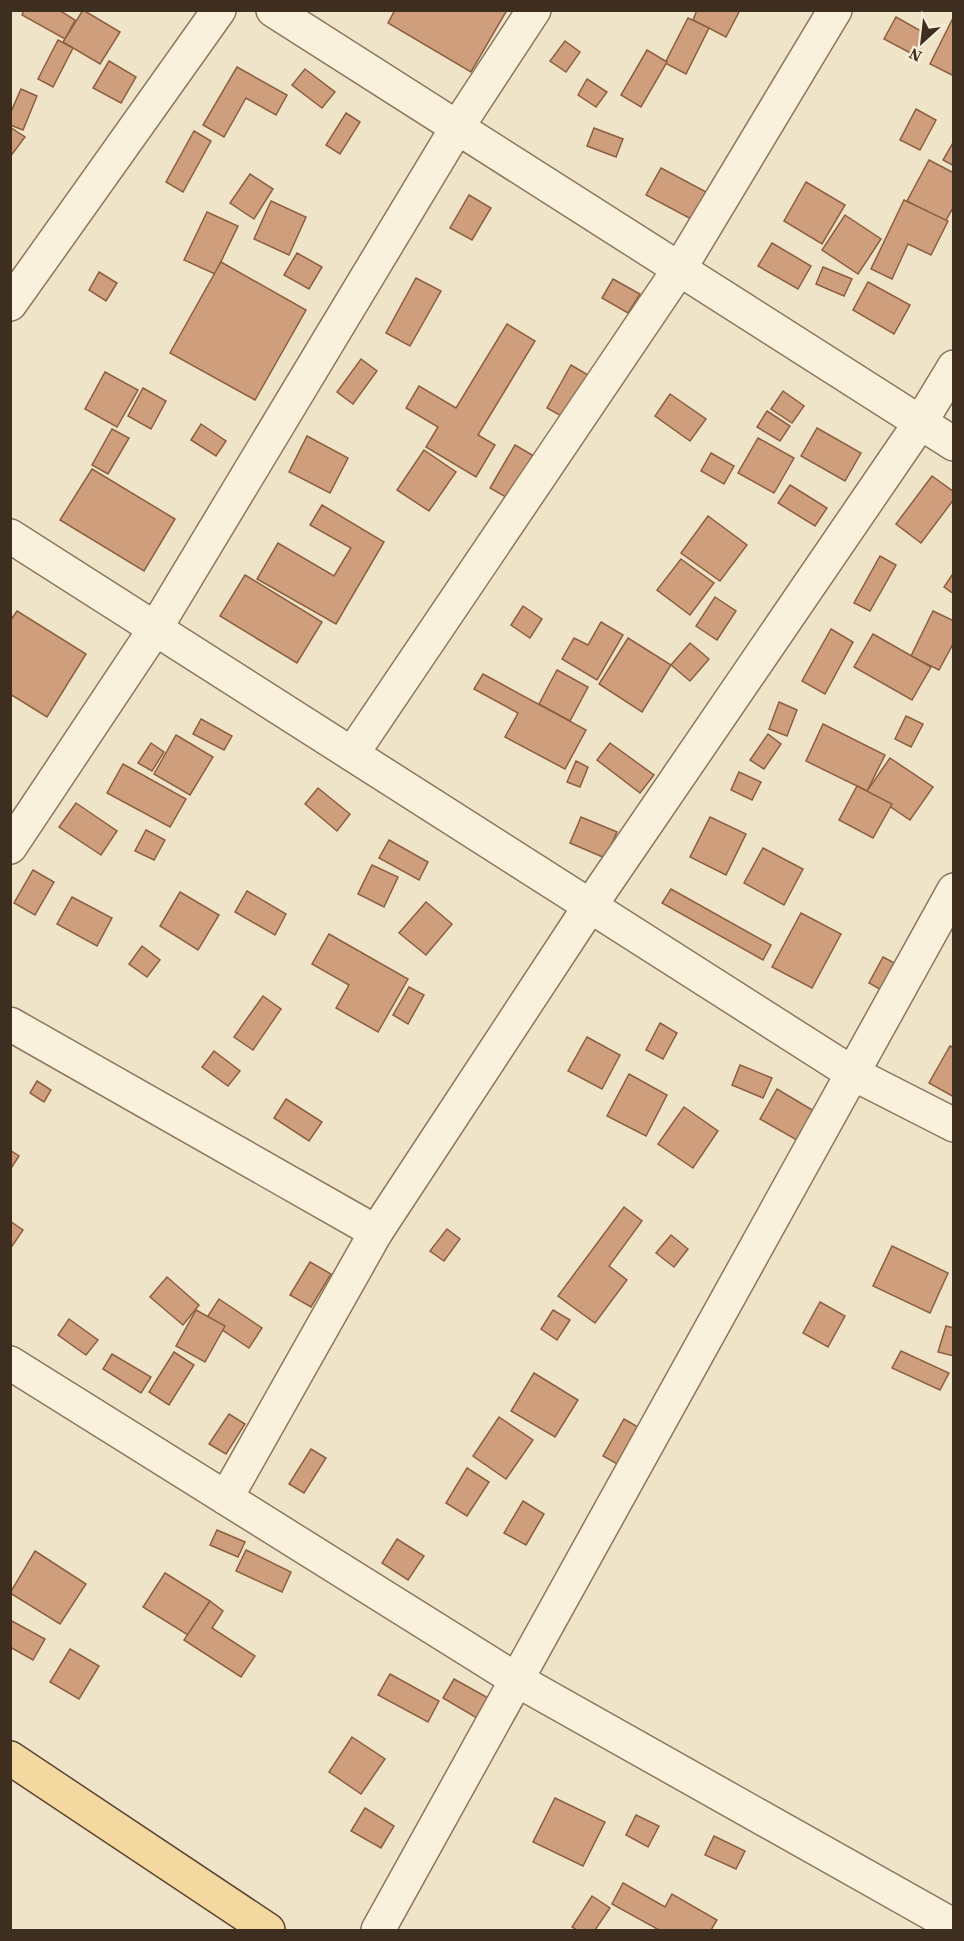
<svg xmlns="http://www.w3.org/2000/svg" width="964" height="1941" font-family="'Source Serif 4',serif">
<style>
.building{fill:#cf9f7d;stroke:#8d5f41;stroke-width:1.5}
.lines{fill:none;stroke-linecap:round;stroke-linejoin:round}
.minor-casing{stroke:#8d765c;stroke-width:36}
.primary-casing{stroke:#5b4430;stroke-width:36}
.minor{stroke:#faf1dc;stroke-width:33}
.primary{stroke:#f3d9a0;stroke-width:33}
</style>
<rect width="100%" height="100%" fill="#f0e4c8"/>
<g class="building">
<polygon points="24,10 59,10 75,20 65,39 22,15"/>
<polygon points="83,10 120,32 100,64 63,42"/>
<polygon points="395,10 507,10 471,72 388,23"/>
<polygon points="697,10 740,10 726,37 693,20"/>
<polygon points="896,17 928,35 916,56 884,39"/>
<polygon points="688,18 709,28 686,74 665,63"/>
<polygon points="953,18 954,19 954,76 930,64"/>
<polygon points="58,40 73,48 53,87 38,79"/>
<polygon points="565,41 580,52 566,72 550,61"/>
<polygon points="647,50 667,62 641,107 621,95"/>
<polygon points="109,61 136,77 121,103 93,88"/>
<polygon points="237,67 287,95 276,115 246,98 224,137 203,125"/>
<polygon points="305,69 335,92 322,108 292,85"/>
<polygon points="587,79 607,92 596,107 578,95"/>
<polygon points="21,89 37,96 23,130 10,125 10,114"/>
<polygon points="916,109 936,120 920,150 900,140"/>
<polygon points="346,113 360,122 340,154 326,145"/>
<polygon points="10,127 25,137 10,157"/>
<polygon points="594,128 623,139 616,157 587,146"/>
<polygon points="194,131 211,141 183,192 166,182"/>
<polygon points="954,141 954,166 943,160"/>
<polygon points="929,160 954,173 954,206 945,222 907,201"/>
<polygon points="661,168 708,193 693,220 646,195"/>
<polygon points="250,174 273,189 254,219 230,203"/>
<polygon points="806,182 845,205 822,244 784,221"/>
<polygon points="469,195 491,208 472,240 450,228"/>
<polygon points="904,200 948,221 931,255 908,244 892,279 871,269"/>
<polygon points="271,201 306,217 289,255 254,239"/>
<polygon points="207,212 238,226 215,274 184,260"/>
<polygon points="845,215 881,239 858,274 822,250"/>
<polygon points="772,243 811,266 798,289 758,266"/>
<polygon points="297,253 322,267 309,289 284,275"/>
<polygon points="221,262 306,310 255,400 170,353"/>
<polygon points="823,267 852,279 844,296 816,284"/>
<polygon points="99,272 117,283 106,301 89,290"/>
<polygon points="416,278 441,291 410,346 386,333"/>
<polygon points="613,279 640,294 628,313 602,298"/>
<polygon points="868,282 910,305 894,334 853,310"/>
<polygon points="507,324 535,341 478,435 495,445 476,477 426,447 438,427 406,408 419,386 456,408"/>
<polygon points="361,359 377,371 353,404 337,392"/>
<polygon points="571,365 588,375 565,418 547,408"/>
<polygon points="105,372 138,390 117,427 85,409"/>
<polygon points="143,388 166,401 151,429 128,416"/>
<polygon points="783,391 804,406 792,423 771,409"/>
<polygon points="670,394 706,419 690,441 655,416"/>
<polygon points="767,411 790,426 780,441 757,427"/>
<polygon points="201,424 226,441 216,456 191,440"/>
<polygon points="817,428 861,453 845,481 801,456"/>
<polygon points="112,429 129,438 108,474 92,465"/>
<polygon points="307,436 348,458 330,493 289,472"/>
<polygon points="758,438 794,458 774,493 738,473"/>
<polygon points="515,445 539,459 513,501 490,488"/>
<polygon points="424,450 456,472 429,511 397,490"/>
<polygon points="711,453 734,466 724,484 701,471"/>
<polygon points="92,469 175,519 144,571 60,520"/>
<polygon points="932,476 954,492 954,499 921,543 896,524"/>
<polygon points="790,485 827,508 815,526 778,503"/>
<polygon points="322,505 384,542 336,624 257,579 278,543 334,576 351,548 310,525"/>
<polygon points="708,516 747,545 720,581 681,553"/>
<polygon points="880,556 896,565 870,611 854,603"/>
<polygon points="681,559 714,583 690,615 657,590"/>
<polygon points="954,572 954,594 944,587"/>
<polygon points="245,575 322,622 297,663 220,616"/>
<polygon points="715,597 736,611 717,640 696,626"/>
<polygon points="523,606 542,619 530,638 511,625"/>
<polygon points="17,611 86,654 47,717 10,694 10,621"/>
<polygon points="933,611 954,621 954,642 939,670 911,656"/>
<polygon points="601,622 623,635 597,680 562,659 574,638 588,645"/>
<polygon points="831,629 853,642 825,694 802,681"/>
<polygon points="873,634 931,667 912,700 854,667"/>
<polygon points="628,638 671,665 642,712 599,684"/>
<polygon points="690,643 709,659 690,681 671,665"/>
<polygon points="557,670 588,687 570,721 539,704"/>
<polygon points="483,674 586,730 565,769 505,737 518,713 474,689"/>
<polygon points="779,702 797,710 787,736 769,729"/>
<polygon points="906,716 923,724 911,747 895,739"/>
<polygon points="201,719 232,736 224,750 193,734"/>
<polygon points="823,724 885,755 867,791 806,761"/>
<polygon points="768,734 781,744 764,769 750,760"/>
<polygon points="176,735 213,757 190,795 154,774"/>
<polygon points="151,743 164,752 152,771 138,763"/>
<polygon points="610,743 654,775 640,793 597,760"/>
<polygon points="890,758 933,787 910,820 867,791"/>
<polygon points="576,761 588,767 580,787 567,782"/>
<polygon points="123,764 186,799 170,827 107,793"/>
<polygon points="739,772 761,782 752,800 731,790"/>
<polygon points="857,786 892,804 873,838 839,820"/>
<polygon points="318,788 350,814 337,831 305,804"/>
<polygon points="76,803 117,831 101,855 59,827"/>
<polygon points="581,817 617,832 605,858 570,843"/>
<polygon points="710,817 746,834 726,875 690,857"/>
<polygon points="146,830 165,840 154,860 135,851"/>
<polygon points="389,840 428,862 419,880 379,858"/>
<polygon points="763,848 803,869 784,905 744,883"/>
<polygon points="372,865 398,877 384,907 358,894"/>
<polygon points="33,870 54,882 35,915 14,903"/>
<polygon points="671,889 771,945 763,960 662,903"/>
<polygon points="247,891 286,914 275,935 235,912"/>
<polygon points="180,892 219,915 198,950 160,926"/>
<polygon points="72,897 112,918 97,946 57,924"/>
<polygon points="426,902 452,924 426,955 399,933"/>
<polygon points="801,913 841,934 812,988 772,967"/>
<polygon points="329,934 408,979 378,1032 336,1008 349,985 312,964"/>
<polygon points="142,946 160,960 147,977 129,964"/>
<polygon points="883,957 900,966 885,992 869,983"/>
<polygon points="409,987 424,995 408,1024 393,1015"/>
<polygon points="263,996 281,1009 253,1050 234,1037"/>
<polygon points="660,1023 677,1033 663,1059 646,1050"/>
<polygon points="587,1037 620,1055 602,1089 568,1071"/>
<polygon points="950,1046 954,1048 954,1097 929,1083"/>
<polygon points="214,1051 240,1071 228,1086 202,1067"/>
<polygon points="740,1065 772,1078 763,1098 732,1085"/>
<polygon points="629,1074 667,1095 646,1136 607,1116"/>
<polygon points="37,1081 51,1090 44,1102 30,1093"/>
<polygon points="777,1089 819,1114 802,1143 760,1119"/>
<polygon points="286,1099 322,1122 309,1141 274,1118"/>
<polygon points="684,1107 718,1131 693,1168 658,1144"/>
<polygon points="10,1150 19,1156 10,1170"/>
<polygon points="624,1207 642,1221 609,1266 627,1280 595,1323 558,1296"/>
<polygon points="10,1221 23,1230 10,1249"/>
<polygon points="447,1229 460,1239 444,1261 430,1251"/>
<polygon points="671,1235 688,1249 674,1267 656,1253"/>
<polygon points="892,1246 948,1273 930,1313 873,1286"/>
<polygon points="310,1262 331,1274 311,1307 290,1295"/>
<polygon points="167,1277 199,1305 183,1325 150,1297"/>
<polygon points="219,1299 262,1328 249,1348 206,1319"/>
<polygon points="820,1302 845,1316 828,1347 803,1333"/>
<polygon points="196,1310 225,1326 205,1362 176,1346"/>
<polygon points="553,1310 570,1320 557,1340 541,1329"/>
<polygon points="69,1319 98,1340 86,1355 58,1335"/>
<polygon points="946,1326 954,1328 954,1356 938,1352"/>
<polygon points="901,1351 949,1373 940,1390 892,1368"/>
<polygon points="174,1352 194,1365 169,1405 149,1392"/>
<polygon points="112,1354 151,1377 141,1393 103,1369"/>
<polygon points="534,1373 578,1400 555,1437 511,1411"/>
<polygon points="229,1414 245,1424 226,1454 209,1444"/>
<polygon points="499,1417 533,1440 506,1479 473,1456"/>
<polygon points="624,1419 650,1434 628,1470 603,1456"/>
<polygon points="311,1449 326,1458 304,1493 289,1484"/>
<polygon points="467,1468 489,1482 467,1516 446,1503"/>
<polygon points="523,1501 544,1514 526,1545 504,1533"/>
<polygon points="217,1530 245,1542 238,1557 210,1545"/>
<polygon points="397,1539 424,1556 408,1580 382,1563"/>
<polygon points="246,1550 291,1572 282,1592 236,1571"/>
<polygon points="35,1551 86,1584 60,1624 10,1593"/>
<polygon points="165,1573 210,1601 188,1635 143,1607"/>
<polygon points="210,1601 223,1611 212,1628 255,1656 241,1677 184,1640"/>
<polygon points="10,1620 45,1639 33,1660 10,1647"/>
<polygon points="70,1649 99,1666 79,1699 50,1682"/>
<polygon points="390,1674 439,1701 428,1722 378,1695"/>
<polygon points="454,1679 499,1704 487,1724 443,1698"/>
<polygon points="352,1737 385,1759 361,1794 329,1772"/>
<polygon points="555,1798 605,1822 583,1866 533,1842"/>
<polygon points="365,1808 394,1826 381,1848 351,1831"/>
<polygon points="636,1815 659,1826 648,1847 626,1835"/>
<polygon points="714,1836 745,1851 736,1869 705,1855"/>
<polygon points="623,1883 665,1907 672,1894 717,1920 711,1930 659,1930 612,1904"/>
<polygon points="592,1896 610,1908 595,1930 577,1930 572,1927"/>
</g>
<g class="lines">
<g class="minor-casing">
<g id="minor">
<polyline points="273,10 954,444"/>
<polyline points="10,304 219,10"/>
<polyline points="10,536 852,1073 954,1125"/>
<polyline points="352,754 680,268 835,10"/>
<polyline points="10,847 155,629 458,126 534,10"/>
<polyline points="10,1024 376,1232"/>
<polyline points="10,1363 517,1680 954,1926"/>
<polyline points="226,1498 376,1232 590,906 920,423 954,367"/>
<polyline points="378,1930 954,890"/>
</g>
</g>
<g class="primary-casing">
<polyline id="primary" points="10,1758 268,1930"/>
</g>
<use href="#minor" class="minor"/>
<use href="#primary" class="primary"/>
</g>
<rect width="964" height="1941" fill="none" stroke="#3d2e20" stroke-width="24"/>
<g transform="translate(922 42) rotate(207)" stroke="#f7eed8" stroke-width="4.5" paint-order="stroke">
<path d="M0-4.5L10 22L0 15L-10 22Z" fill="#3d2e20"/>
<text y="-9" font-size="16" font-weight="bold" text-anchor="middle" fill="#3d2e20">N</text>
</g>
</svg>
